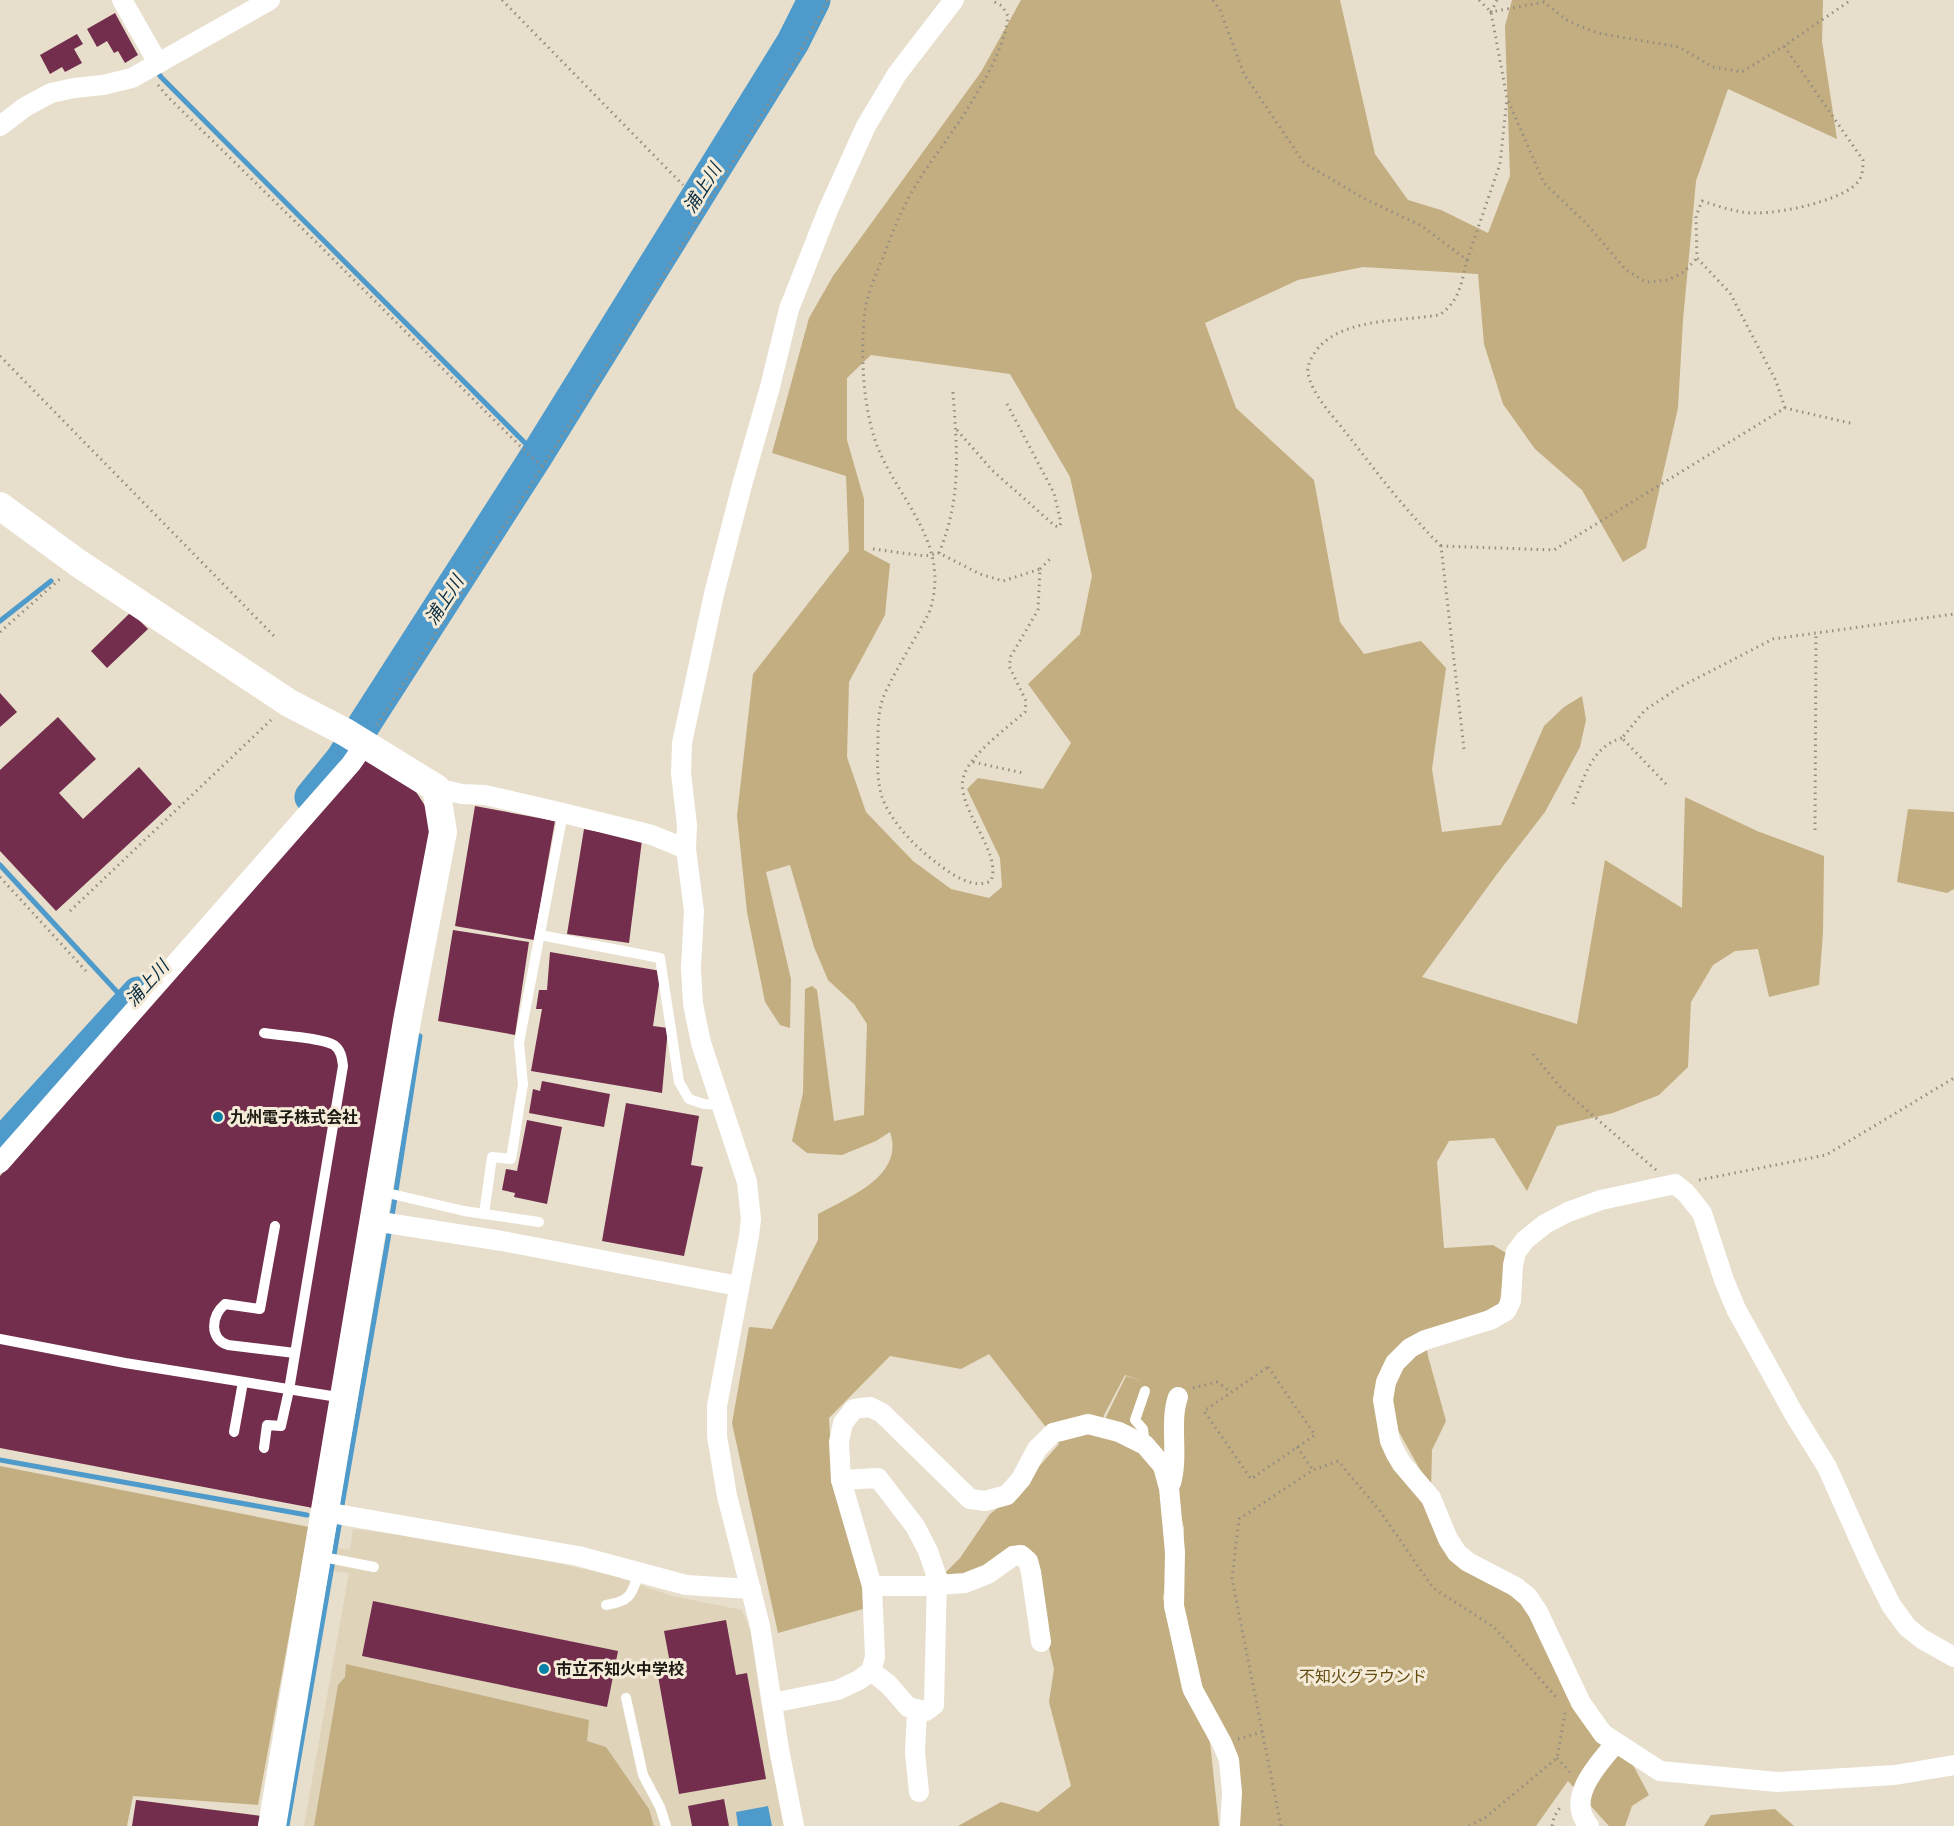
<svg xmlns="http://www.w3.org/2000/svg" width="1954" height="1826" font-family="Quicksand,'Noto Sans JP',sans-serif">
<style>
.built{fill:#dfd3ba}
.green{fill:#c3ae81;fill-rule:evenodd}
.water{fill:#4e9aca}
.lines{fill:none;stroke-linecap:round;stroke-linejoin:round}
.stream{stroke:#4e9aca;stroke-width:5}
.river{stroke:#4e9aca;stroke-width:33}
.building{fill:#732e4e}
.path{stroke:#958e80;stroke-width:3;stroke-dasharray:1.5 4.5;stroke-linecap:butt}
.lane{stroke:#fff;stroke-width:10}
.street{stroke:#fff;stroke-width:20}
.secondary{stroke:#fff;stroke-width:28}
.poi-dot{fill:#0781a7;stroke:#f4ebd8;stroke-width:2}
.labels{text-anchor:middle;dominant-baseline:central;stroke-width:6;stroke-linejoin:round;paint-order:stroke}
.poi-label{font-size:16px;font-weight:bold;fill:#1d1a13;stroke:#f4ebd8;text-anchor:start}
.park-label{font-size:16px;fill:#654d12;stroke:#f4ebd8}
.water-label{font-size:18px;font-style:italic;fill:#0a2d41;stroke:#f4ebd8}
</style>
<rect width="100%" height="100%" fill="#e7decb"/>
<polygon class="built" points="353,1529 405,1535 530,1557 614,1576 672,1596 742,1610 751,1633 761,1705 786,1826 304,1826 349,1573 326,1570 331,1547 350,1550"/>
<g class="green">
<path d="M1021 0H1340L1375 154 1408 200 1441 210 1488 233 1510 176 1505 26 1512 0H1823L1822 41 1837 139 1728 89 1696 181 1683 320 1678 408 1646 548 1623 562 1582 490 1535 449 1503 404 1484 344 1478 274 1363 267 1298 280 1205 323 1236 408 1314 480 1340 622 1364 654 1421 641 1446 668 1432 769 1442 832 1501 825 1544 726 1564 707 1582 696 1586 720 1580 747 1545 812 1497 874 1422 977 1577 1024 1605 860 1682 908 1685 797 1757 831 1824 856 1823 933 1819 985 1769 997 1758 949 1735 951 1713 965 1691 1002 1688 1067 1659 1095 1613 1113 1557 1126 1527 1191 1494 1138 1449 1141 1437 1162 1444 1248 1493 1245 1506 1253 1499 1308 1425 1335 1428 1356 1446 1421 1432 1450 1431 1489 1377 1393 1428 1504 1444 1546 1510 1588 1531 1609 1555 1657 1633 1765 1649 1795 1632 1806 1625 1826H1609L1568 1781 1536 1826H1234L1238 1779 1203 1696 1197 1663 1183 1609 1184 1528 1175 1493 1164 1462 1104 1421 1126 1376 1142 1381 1125 1375 1104 1415 1101 1430 1119 1435 1156 1467 1163 1497 1167 1575 1163 1598 1182 1690 1210 1742 1219 1826H958L1001 1802 1038 1812 1071 1786 1049 1702 1054 1669 1049 1648 1043 1595 1028 1550 957 1577 945 1573 960 1558 990 1514 1012 1497 1059 1444 989 1354 961 1369 890 1356 829 1418 833 1487 870 1607 778 1633 732 1423 749 1327 772 1329 818 1240V1214C849 1197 905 1176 890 1132L876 1141 842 1155 807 1153 792 1141 803 1093 805 989 812 986 817 990 834 1121 864 1115 867 1024 854 1004 828 980 814 947 790 865 766 872 791 979 790 1028 780 1025 765 1002 747 912 737 816 753 674 849 551 846 476 772 453 809 318 833 276 981 72ZM871 355 1010 374 1070 477 1092 576 1080 634 1028 684 1071 743 1043 789 978 778 967 789 1000 858 1002 887 989 898 951 889 913 861 866 812 847 757 849 682 885 615 890 564 864 550V499L847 440V378Z"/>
<polygon points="1908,809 1954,812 1954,889 1947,893 1897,882"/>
<polygon points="0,1466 309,1527 258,1805 133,1796 127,1826 0,1826"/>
<polygon points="346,1664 589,1720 587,1741 606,1747 649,1809 654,1826 314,1826 338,1685 345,1677"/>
<polygon points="1775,1809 1794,1826 1704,1826 1711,1815"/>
</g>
<polygon class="water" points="768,1806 772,1826 738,1826 736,1812"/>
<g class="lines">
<g class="stream">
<polyline points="155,68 161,77 537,455"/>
<polyline points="0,621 51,581"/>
<polyline points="0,865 119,994"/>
<polyline points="0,1460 307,1515"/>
<polyline points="341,1511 393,1210 420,1036"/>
<polyline points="287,1826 340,1520"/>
</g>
<g class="river">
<polyline points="311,797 342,759 537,455 793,42 814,0"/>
<polyline points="0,1145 138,993"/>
</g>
</g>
<g class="building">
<polygon points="115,13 138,55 125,63 118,51 114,53 107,41 97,47 87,29"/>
<polygon points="77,34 83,44 74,49 82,63 65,72 62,67 50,74 40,55"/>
<polygon points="131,612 148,629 107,668 91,651"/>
<polygon points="0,693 17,712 0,727"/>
<polygon points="58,717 96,759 59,793 83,819 139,767 172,804 56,911 0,851 0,770"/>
<polygon points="365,756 413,787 427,809 431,826 313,1508 0,1448 0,1176"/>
<polygon points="475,806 555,821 534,940 455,926"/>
<polygon points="584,829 642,840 629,943 567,934"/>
<polygon points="453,930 529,942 515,1035 438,1021"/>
<polygon points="550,952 661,971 653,1026 668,1028 662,1093 531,1071 542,1009 536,1009 539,990 547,990"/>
<polygon points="542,1081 610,1094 604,1127 529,1113 533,1089 540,1091"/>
<polygon points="626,1103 699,1116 691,1165 703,1167 684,1256 602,1241"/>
<polygon points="527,1120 562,1127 547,1204 514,1197 515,1193 502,1190 506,1169 517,1171"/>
<polygon points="373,1601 618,1651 607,1707 362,1656"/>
<polygon points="726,1620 736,1675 747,1673 766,1779 679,1794 658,1676 672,1674 664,1631"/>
<polygon points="724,1799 729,1826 692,1826 688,1806"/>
<polygon points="136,1800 269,1817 268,1826 132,1826"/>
</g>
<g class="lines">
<g class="path">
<polyline points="502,0 683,185"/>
<polyline points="1213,0 1220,10 1244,74 1304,163 1365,199 1422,226 1467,260 1500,164 1507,98"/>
<polyline points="1479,0 1491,12 1507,98 1544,183 1585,222 1626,270 1646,282 1668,280 1684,272 1697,258"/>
<polyline points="1497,0 1491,12 1544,2 1568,21 1597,33 1679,47 1713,67 1742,72 1784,46"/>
<polyline points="158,85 168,97 317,243 529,455 542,466"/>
<polyline points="0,356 276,638"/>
<path d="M953 392C957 451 962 497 939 553L980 574 1003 581 1040 569 1038 610 1011 656 1009 666 1026 701 1025 712C1008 727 971 754 964 775 953 806 1003 851 991 881 973 890 951 874 937 863 916 848 891 822 882 797 877 781 877 759 878 742 878 725 878 709 885 693 898 666 915 639 929 613 954 541 893 497 874 437 863 400 861 359 864 320 865 299 874 279 882 260 891 236 900 212 913 190 927 166 944 144 959 122 978 92 1004 52 1008 16L1002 6 991 0"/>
<path d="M1785 408 1776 381 1730 293 1697 258 1696 216 1702 201C1715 205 1729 210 1742 212 1768 217 1835 203 1855 185 1863 178 1863 169 1863 160L1784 46 1851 0"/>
<polyline points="957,430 992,470 1055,526 1059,527 1061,523 1054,493 1007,404"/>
<path d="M1441 546C1406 511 1377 473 1347 434 1333 416 1312 395 1308 373 1306 364 1315 351 1321 345 1348 318 1404 321 1439 315 1459 303 1462 281 1467 260"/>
<polyline points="873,549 925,556 939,553"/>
<polyline points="1040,569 1050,559"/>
<polyline points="0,632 61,578"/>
<polyline points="377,725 635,322 796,59 828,0"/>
<polyline points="1464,749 1441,546 1554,550 1785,408 1854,424"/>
<polyline points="973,762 1023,773"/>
<polyline points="1666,784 1622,738 1645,710 1680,687 1773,639 1954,614"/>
<path d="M1573 804C1585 777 1591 747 1622 738"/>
<polyline points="1815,830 1816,632"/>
<polyline points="0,877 86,971"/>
<polyline points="70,911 271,720"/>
<polyline points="1533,1054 1560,1087 1656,1170"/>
<polyline points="1699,1180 1826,1155 1954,1078"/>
<polygon points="1268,1367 1315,1435 1251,1479 1204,1411"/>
<polyline points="1193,1388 1217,1382 1231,1392"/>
<polyline points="1297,1447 1313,1470"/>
<polyline points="1238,1739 1262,1732"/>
<polyline points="1557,1758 1570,1772"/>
<polyline points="1281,1826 1232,1579 1239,1519 1313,1470 1338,1461 1380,1511 1433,1588 1494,1627 1557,1698"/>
<polyline points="1469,1826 1486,1817 1557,1758 1565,1713"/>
<polyline points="1552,1826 1554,1817 1561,1806"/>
</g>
<g class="lane">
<polyline points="540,935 660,958 679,1082 689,1099 704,1104 720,1105"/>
<path d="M264 1033C281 1036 320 1037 334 1045 341 1050 342 1058 343 1066L289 1390 281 1426 267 1425 264 1448"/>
<polyline points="379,1191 464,1211 539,1222"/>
<polyline points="484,1214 492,1157 511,1159 523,1084 519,1043 563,813"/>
<path d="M275 1226 260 1309 225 1304C211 1316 209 1339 228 1345L295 1353"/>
<polyline points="0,1339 125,1363 344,1398"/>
<polyline points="234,1432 243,1382"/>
<polyline points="1145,1445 1143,1429 1135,1420 1145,1391"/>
<polyline points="318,1556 374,1567"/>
<path d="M606 1605C631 1601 631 1595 639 1573"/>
<polyline points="626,1698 643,1775 660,1807 666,1826"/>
</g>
<g class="street">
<polyline points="122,0 158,63"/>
<polyline points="0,126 25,107 51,93 74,88 103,85 132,78 270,0"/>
<polyline points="436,788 462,794 485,795 563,813 652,835 686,849"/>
<polyline points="0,1163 351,764 365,744"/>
<polyline points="374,1221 502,1241 738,1286"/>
<polyline points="841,1480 878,1478 915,1526 928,1551 937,1577 934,1705 926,1711 908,1707 889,1685 871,1671"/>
<path d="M1171 1483C1179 1455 1169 1422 1178 1397"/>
<polyline points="325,1512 578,1556 686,1585 751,1589"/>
<polyline points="872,1586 924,1586 965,1583 988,1574 1013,1556 1021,1555 1028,1561 1031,1572 1041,1642"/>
<polyline points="1954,1657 1922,1639 1907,1627 1891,1605 1870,1563 1827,1467 1794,1414 1736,1309 1724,1280 1702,1213 1686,1193 1675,1184 1601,1200 1568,1212 1545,1224 1525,1240 1516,1252 1513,1265 1511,1301 1506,1311 1490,1320 1425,1340 1410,1348 1395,1363 1386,1382 1383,1400 1390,1441 1396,1454 1402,1464 1431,1498 1448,1539 1457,1553 1468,1562 1516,1587 1528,1597 1538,1612 1581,1703 1603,1734 1660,1771 1777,1782 1895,1775 1954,1765"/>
<polyline points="772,1703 838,1690 859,1680 871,1671 875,1657 872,1586 841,1480 839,1442 843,1423 854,1409 870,1407 882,1413 970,1499 985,1501 1007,1495 1021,1479 1037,1449 1053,1433 1088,1424 1119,1432 1145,1445 1163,1466 1169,1488 1175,1552 1174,1606 1193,1690 1222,1743 1229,1760 1232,1793 1230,1826"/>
<polyline points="917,1710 915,1753 919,1792"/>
<polyline points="794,1826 779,1749 760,1626 727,1496 717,1436 717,1406 749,1236 751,1219 747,1182 701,1043 693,1004 691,968 694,911 686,849 687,825 681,773 682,743 714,594 742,485 770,387 789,309 828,210 866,126 897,74 954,0"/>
<path d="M1589 1826C1565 1799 1597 1765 1616 1743"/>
</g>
<polyline class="secondary" points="0,506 78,563 289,703 345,732 436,788 443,832 407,1021 272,1826"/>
</g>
<g class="poi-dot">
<circle cx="218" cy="1117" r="6"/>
<circle cx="544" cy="1669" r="6"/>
</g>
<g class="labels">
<g class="poi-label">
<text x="230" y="1117">九州電子株式会社</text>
<text x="556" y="1669">市立不知火中学校</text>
</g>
<g class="park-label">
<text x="1363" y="1676">不知火グラウンド</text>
</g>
<g class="water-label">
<text transform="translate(702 188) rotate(-58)">浦上川</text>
<text transform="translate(444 600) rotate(-57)">浦上川</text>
<text transform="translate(147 983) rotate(-48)">浦上川</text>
</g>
</g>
</svg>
